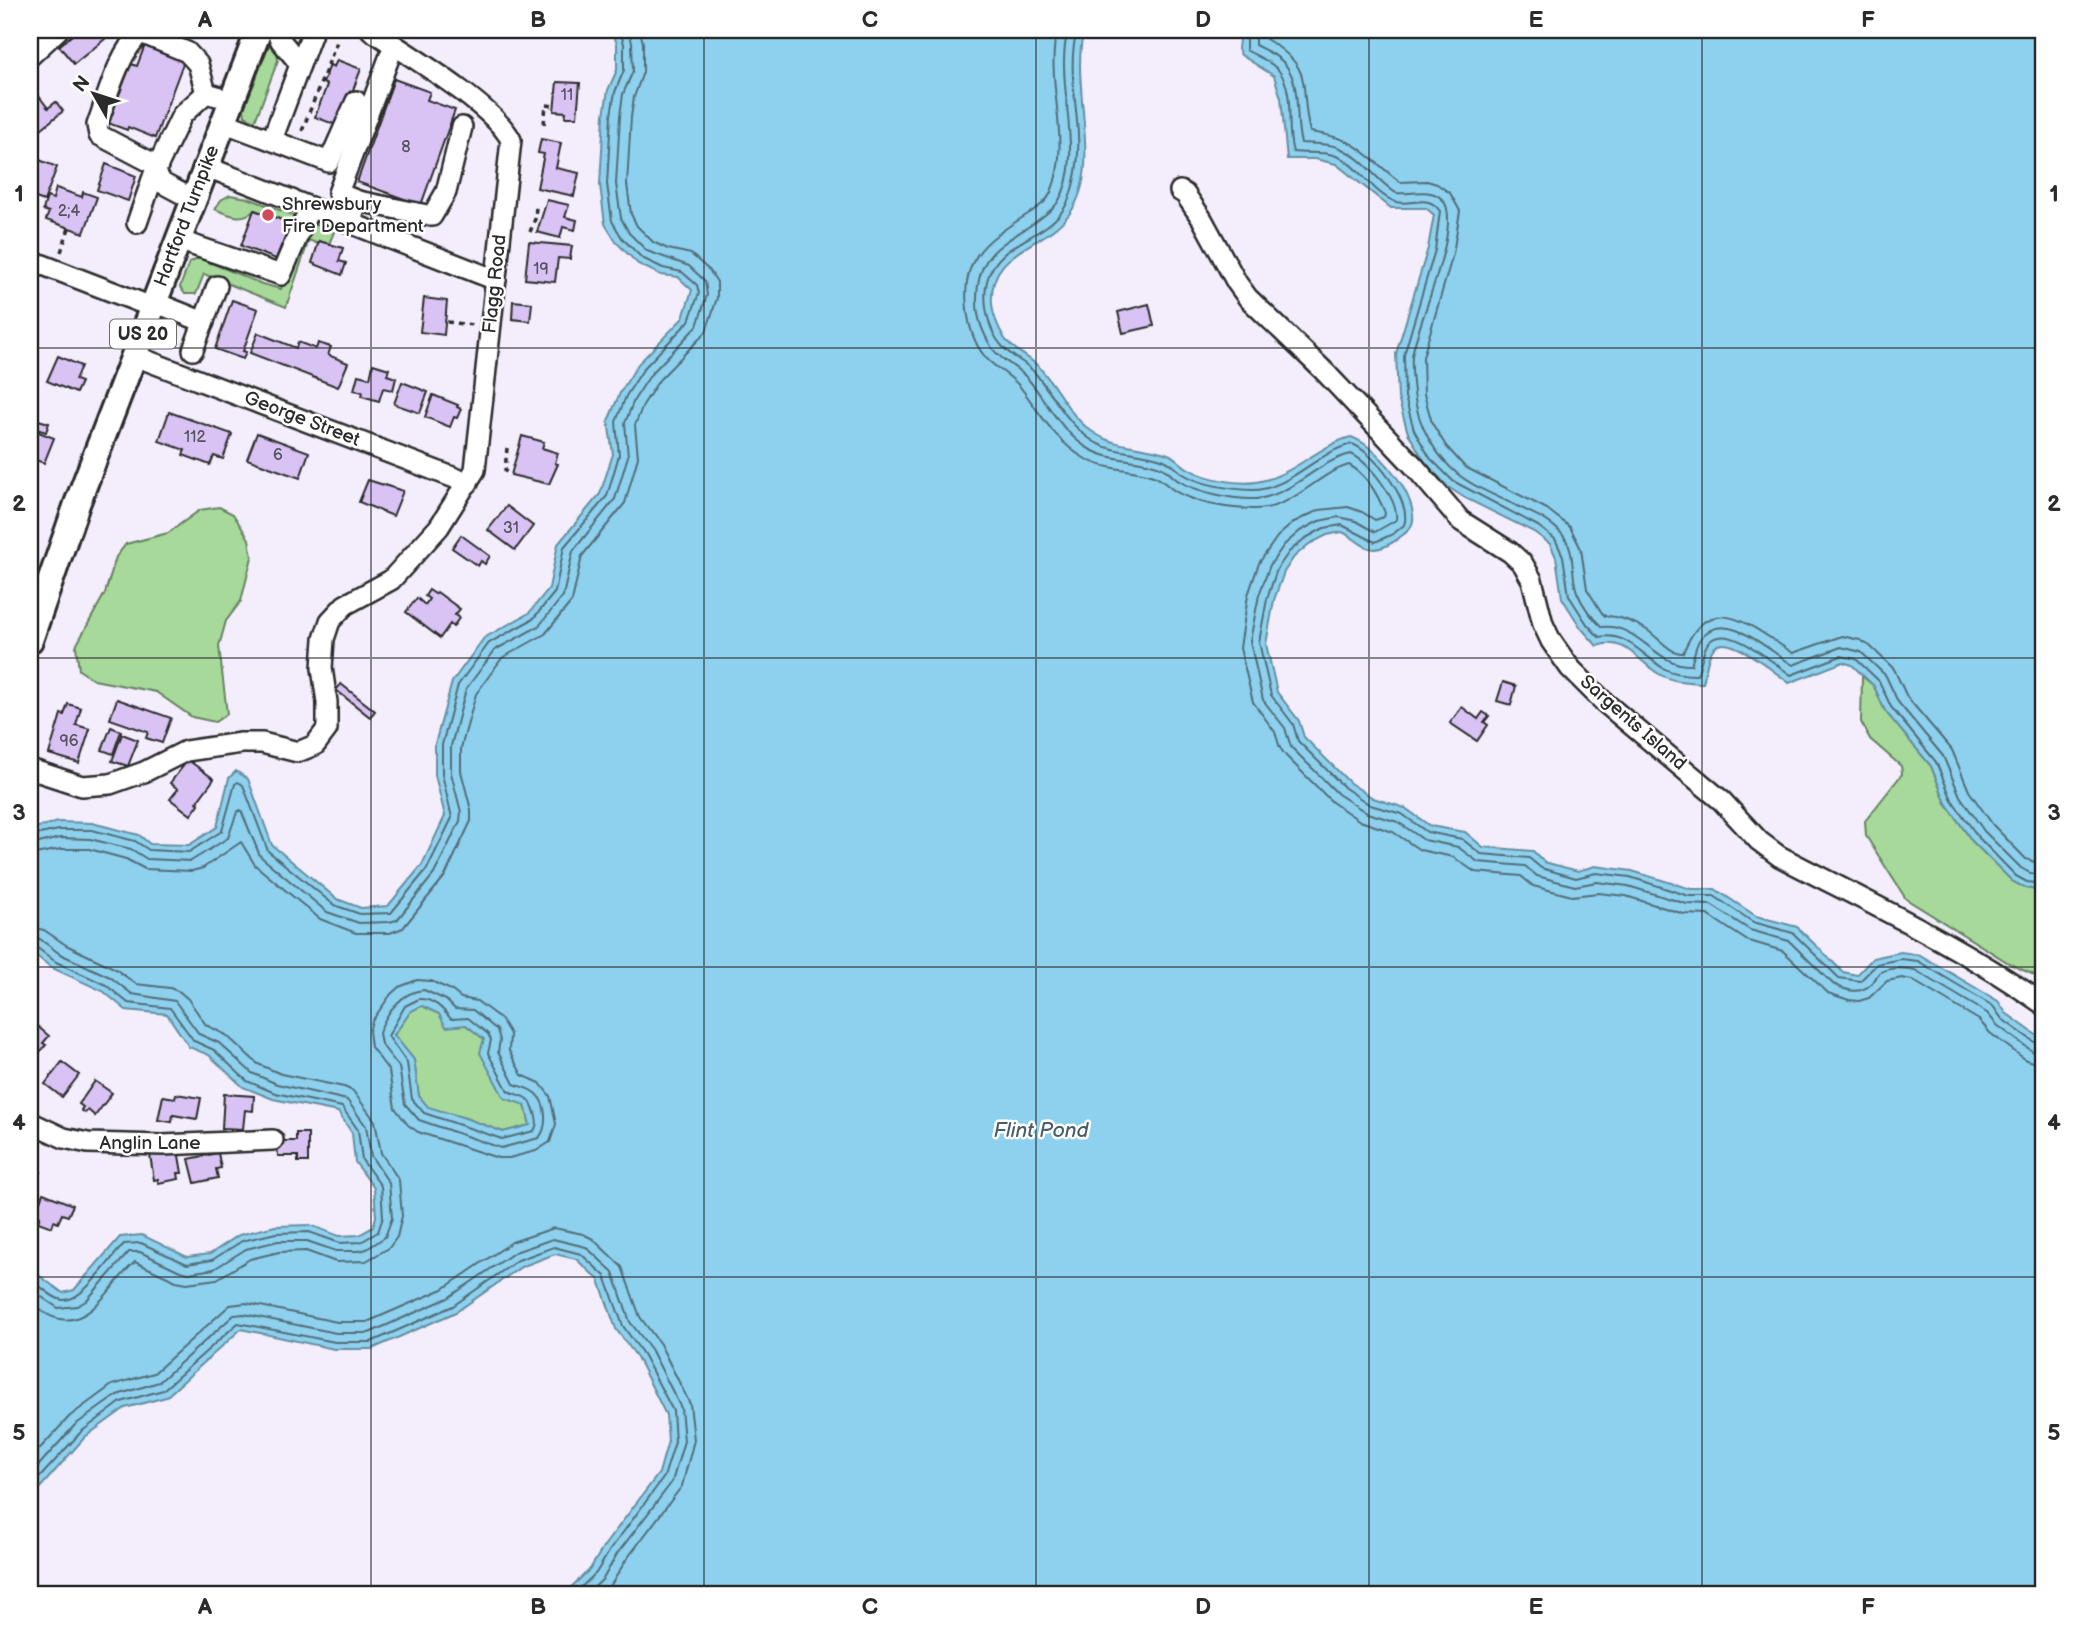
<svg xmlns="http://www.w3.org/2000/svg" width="2073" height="1625" font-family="'Balsamiq Sans',sans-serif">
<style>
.green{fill:#a6d99a;stroke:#688262;stroke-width:2}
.water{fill:#8dd1ee;stroke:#668fa0;stroke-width:2;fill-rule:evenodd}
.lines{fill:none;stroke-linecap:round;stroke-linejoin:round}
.shore{stroke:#526d79;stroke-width:2}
.building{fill:#d8c3f4;stroke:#2b2b2b;stroke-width:2}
.minor-casing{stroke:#2b2b2b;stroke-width:24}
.major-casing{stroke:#2b2b2b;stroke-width:30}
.path{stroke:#2b2b2b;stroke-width:3.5;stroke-dasharray:5 5;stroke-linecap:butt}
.minor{stroke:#fff;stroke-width:19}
.major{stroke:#fff;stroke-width:24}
.grid{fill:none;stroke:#2b2b2b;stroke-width:2;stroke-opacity:0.55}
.poi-dot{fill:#d1495b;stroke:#fff;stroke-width:2.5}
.labels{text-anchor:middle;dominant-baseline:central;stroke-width:5;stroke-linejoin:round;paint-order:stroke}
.number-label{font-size:16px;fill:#56515d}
.shield{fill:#fff;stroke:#6b6b6b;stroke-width:2}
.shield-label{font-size:18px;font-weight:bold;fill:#2b2b2b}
.poi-label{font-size:19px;fill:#2b2b2b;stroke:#fff;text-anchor:start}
.street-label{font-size:19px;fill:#2b2b2b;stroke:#fff}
.water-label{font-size:21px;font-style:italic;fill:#485d66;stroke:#fff}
.neatline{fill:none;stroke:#2b2b2b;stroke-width:2.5}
.grid-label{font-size:23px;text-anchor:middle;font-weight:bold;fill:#2b2b2b}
</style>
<rect width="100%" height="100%" fill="#f3edfc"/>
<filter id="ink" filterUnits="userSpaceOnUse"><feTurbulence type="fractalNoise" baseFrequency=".0143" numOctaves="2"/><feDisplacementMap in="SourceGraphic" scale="14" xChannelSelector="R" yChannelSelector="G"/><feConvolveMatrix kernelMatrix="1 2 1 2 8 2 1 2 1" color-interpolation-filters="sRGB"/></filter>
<g filter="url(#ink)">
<g class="green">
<polygon points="269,45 277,52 278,60 255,121 245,116 244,109"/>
<path d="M230 195 248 198 290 214 296 219V225L255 210C241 222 230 215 215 209L221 200Z"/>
<polygon points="310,222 334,232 329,244 319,241 318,244 309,240 286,307 204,274 196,294 185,294 180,287 189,263 199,258 262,284 281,289"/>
<polygon points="219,507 233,514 249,539 252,557 241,601 226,621 219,646 227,714 215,722 192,717 156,692 94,680 79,670 76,646 105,593 116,557 126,544 168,533 200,510"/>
<polygon points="1862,676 1874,686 1885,711 1931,766 1946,803 1972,841 2012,881 2025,888 2043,891 2043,979 2012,965 1906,899 1866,836 1865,821 1902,774 1901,766 1870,739 1861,722"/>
<polygon points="422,1005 466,1025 485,1040 525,1105 530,1125 503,1132 465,1118 428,1108 419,1097 414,1060 394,1035 411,1011"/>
</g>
<g class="water">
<path d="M612 30H1084C1069 85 1104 165 1070 213 1044 249 988 248 992 304 993 316 999 329 1005 339 1013 350 1028 356 1038 366 1059 388 1069 418 1096 434 1117 448 1145 445 1168 454 1176 457 1181 465 1189 469 1206 479 1237 485 1256 482 1292 477 1317 446 1351 437 1376 445 1416 493 1413 521 1412 528 1406 533 1400 537 1395 542 1383 548 1376 549 1364 550 1353 536 1342 532L1327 535 1309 544 1294 557 1284 572 1274 600 1266 644 1277 692 1299 721 1304 737 1350 783 1373 798 1405 808 1430 826 1465 832 1483 847 1533 851 1544 862 1578 871 1595 866 1632 871 1691 889H1715L1756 916 1797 927 1843 972 1857 975 1873 958 1901 952 1920 955 1998 1001 2006 1013 2043 1040V1595H563L590 1569 604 1546 659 1473 668 1441 666 1415 637 1357 616 1329 599 1280 576 1259 555 1254 521 1267 456 1312 372 1349H334L241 1329 166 1397 125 1408 85 1437 30 1499V1269L63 1293 74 1290 120 1237 142 1235 187 1257 210 1254 239 1235 275 1226 310 1225 339 1236 359 1235 373 1227 376 1217 374 1188 355 1162 352 1133 338 1112 273 1099 243 1087 209 1055 189 1047 167 1014 126 1010 103 991 52 968 30 951V829L58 822 92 823 139 835 150 844 189 845 217 827 229 778 236 771 248 779 272 845 337 899 361 908 388 906 422 865 445 816 435 775V744L452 682 484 638 529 613 549 588 558 544 600 494 613 454 608 421 620 393 638 364 683 318 692 290 678 277 661 275 638 264 616 242 605 224 600 185 604 115 608 90 617 70V44ZM422 1006 439 1014 446 1027 466 1025 484 1039 480 1053 504 1098 525 1105 530 1125 503 1132 465 1118 428 1107 419 1096 414 1060 394 1035 411 1011Z"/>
<path d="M1240 30H2043V891L2025 888 2012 881 1972 841 1946 803 1931 766 1885 711 1874 686 1852 665 1843 662 1789 683C1776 673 1729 633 1715 647 1707 654 1706 673 1703 683 1688 682 1672 682 1659 674 1638 661 1625 636 1597 646L1581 628 1562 598 1556 557 1550 544 1534 532 1465 498 1448 487 1425 462 1408 433 1398 398 1396 354 1428 248 1434 215 1426 208H1391L1336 164 1315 159H1287L1281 98 1274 76 1241 55 1238 49Z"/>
</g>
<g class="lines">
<g class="shore">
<path d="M1057 30C1044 83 1073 140 1051 192 1047 202 1037 208 1028 214 1002 231 971 247 967 282 964 307 969 342 989 361 999 370 1013 377 1021 388 1040 413 1056 442 1084 458 1106 471 1133 468 1156 477 1164 481 1169 488 1177 492 1199 504 1229 509 1254 509 1294 509 1316 474 1349 465 1366 474 1378 495 1385 513L1384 517 1375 520 1362 512 1348 507 1319 510 1294 522 1277 537 1259 563 1248 595 1240 648 1253 702 1275 732 1280 748 1286 756 1332 802 1360 821 1393 832 1420 850 1453 857 1475 872 1521 876 1533 886 1572 896 1598 893 1626 896 1684 914 1708 915 1746 940 1783 951 1828 993 1849 1000 1859 1001 1869 998 1887 981 1902 978 1912 980 1979 1020 1990 1033 2026 1060 2043 1065"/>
<path d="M1068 30C1053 82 1087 156 1058 202 1052 211 1042 217 1034 223 998 247 976 255 977 303 977 318 984 335 992 348 1001 361 1018 367 1028 379 1048 403 1062 434 1091 450 1113 462 1140 458 1162 468 1169 471 1173 478 1179 481 1196 492 1236 500 1256 499 1293 495 1316 462 1351 454 1369 462 1399 500 1396 520L1375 532 1356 521 1339 517 1319 521 1300 531 1284 545 1270 565 1259 595 1250 641 1263 700 1285 728 1291 747 1338 794 1367 813 1398 822 1424 840 1458 847 1478 862 1525 866 1537 876 1575 886 1597 882 1628 886 1687 904 1711 905 1750 930 1789 941 1833 984C1844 990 1859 995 1870 985 1873 981 1877 974 1881 972 1891 967 1905 968 1915 970L1987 1013 1997 1025 2032 1051 2043 1054"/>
<path d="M1077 30C1064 77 1085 125 1076 172 1074 183 1071 197 1065 207 1046 239 997 241 987 281 982 301 988 331 1002 346 1011 357 1026 362 1035 373 1054 396 1067 424 1093 441 1114 454 1141 451 1164 460 1172 463 1178 471 1185 475 1204 486 1231 489 1252 490 1290 490 1316 452 1352 444 1373 451 1413 502 1404 525L1393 534 1375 542 1342 525 1324 528 1304 539 1289 552 1277 569 1267 599 1259 642 1271 695 1293 724 1298 741 1345 788 1370 805 1402 814 1427 832 1462 839 1481 854 1529 858 1541 868 1576 878 1596 873 1630 877 1689 896H1714L1753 922 1793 933 1839 978 1860 981 1877 964 1901 959 1918 961 1993 1006 2002 1019 2037 1044 2043 1045"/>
<path d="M1246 30V50C1256 56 1271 61 1279 71 1296 93 1285 128 1293 152 1309 154 1325 150 1341 158 1360 168 1376 196 1396 202 1413 206 1428 193 1440 211L1435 250 1404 355 1405 397 1414 430 1430 458 1453 481 1538 526 1555 539 1563 556 1569 596 1587 624 1599 637C1627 632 1641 654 1663 668 1673 674 1686 675 1697 675 1701 665 1702 652 1708 643 1727 620 1774 664 1791 675L1841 656 1856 659 1879 681 1891 707 1936 762 1952 800 1978 837 2016 876 2027 882 2043 884"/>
<path d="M1255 30V45C1266 51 1280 56 1287 67 1302 89 1294 119 1301 143 1315 144 1331 143 1344 150 1365 160 1377 181 1396 193 1412 195 1429 187 1442 199 1465 222 1416 325 1412 356 1411 368 1413 382 1414 393 1417 424 1435 456 1459 475 1475 488 1497 496 1515 505 1531 513 1548 519 1560 532 1577 549 1570 573 1577 592 1582 604 1592 618 1602 627 1639 623 1656 667 1691 665 1694 657 1695 646 1700 639 1725 606 1770 652 1793 665L1841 647 1861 652 1886 676 1898 702 1943 756 1960 796 1984 831 2021 868 2030 873 2043 875"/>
<path d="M1266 30V39C1317 70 1298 84 1310 132 1361 139 1363 154 1400 182L1427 181 1437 184 1450 193 1460 211 1453 254 1423 357 1424 394 1432 423 1446 446 1465 467 1547 509 1570 527 1581 549 1587 589 1602 613 1605 616C1621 616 1634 622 1647 630 1659 638 1670 654 1683 653 1709 585 1753 628 1793 653L1842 636 1860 640 1870 646 1894 669 1907 697 1952 750 1969 791 1993 825 2026 859 2043 865"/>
<polyline points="30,836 59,830 92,830 135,841 149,850 189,852 222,831 235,784 238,782 243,785 268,851 334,905 360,914 391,913 427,869 452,818 442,774 442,745 458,685 489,643 533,619 555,592 564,547 607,496 619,455 616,422 626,396 644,368 689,321 699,293 697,285 682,272 663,268 642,258 622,238 612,221 607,184 611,115 615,92 624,70 624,44 620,30"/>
<polyline points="30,845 60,838 90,839 131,849 147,859 191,861 228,838 237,812 241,810 260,856 327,912 359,923 389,922 397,920 434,874 460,821 461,812 451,773 451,746 466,689 495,650 539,626 563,596 573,551 615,499 628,456 625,423 634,400 651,374 697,326 707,295 705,281 689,266 647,251 629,233 621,218 616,184 620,116 623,94 633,71 632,43 629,30"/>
<polyline points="30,855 61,849 89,849 126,859 145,869 192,871 203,868 241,842 255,865 320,919 356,933 390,933 403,928 445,876 471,821 471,810 461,771 461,748 476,694 502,658 545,634 572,601 582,556 625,503 638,457 635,425 643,405 659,380 706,332 717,298 717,282 710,271 691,254 668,249 653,242 637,226 631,214 627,184 631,117 634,97 643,72 643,43 640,30"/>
<path d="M30 927 44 930 66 945 114 968 136 984 170 988 180 992 188 999 206 1025 226 1035 258 1064 281 1074 344 1087 353 1091 375 1121 381 1153 399 1180 402 1216 397 1237 389 1248 366 1261 336 1262 306 1251 279 1252 250 1259 217 1279 187 1283 176 1281 135 1262C112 1281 90 1332 53 1317 44 1314 37 1307 30 1302"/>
<polyline points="30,937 40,939 60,954 110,977 132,994 175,1001 199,1034 219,1043 252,1073 277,1084 347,1100 366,1126 371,1156 389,1183 392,1218 385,1237 367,1249 359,1251 336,1251 307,1241 278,1241 246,1249 214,1269 189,1273 180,1271 140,1252 129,1252 86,1301 77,1306 58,1308 30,1289"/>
<path d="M30 946 36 947 56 962 106 985 128 1003 170 1008 194 1041 214 1050 247 1081 275 1093 342 1107 358 1130 362 1160 381 1186 383 1217 378 1232 361 1242 340 1243 309 1232 276 1233 242 1241 212 1260 187 1264 141 1243 124 1244C110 1258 83 1302 63 1300 52 1299 38 1284 30 1278"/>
<polygon points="417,980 431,981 451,990 461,998 477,1001 501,1019 510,1034 509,1051 522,1075 540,1083 550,1096 556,1124 550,1142 536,1151 509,1158 498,1158 418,1132 408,1125 395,1108 389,1071 371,1047 369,1031 372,1021 391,994 399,987"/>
<path d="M424 990 446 1000 455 1009 473 1010 497 1030 500 1040 498 1052 514 1084C521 1087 530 1088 536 1094 547 1104 548 1127 539 1138L501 1148 419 1120 405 1104 399 1067 381 1044 379 1033C386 1013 402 991 424 990Z"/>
<path d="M419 999C433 998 443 1009 451 1019L468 1018 488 1034 491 1040 488 1053 508 1091C523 1098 530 1094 535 1113 537 1121 538 1124 534 1131L502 1139 424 1113 412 1099 407 1063 388 1036 405 1006Z"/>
<polyline points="30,1459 70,1416 112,1385 154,1373 230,1305 246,1303 337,1322 367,1322 443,1289 512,1242 554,1228 583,1234 593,1239 622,1267 640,1317 660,1344 690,1404 694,1440 682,1486 626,1560 611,1585 601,1595"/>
<polyline points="30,1475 75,1425 117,1395 159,1382 234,1315 244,1314 336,1333 369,1333 448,1298 515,1252 553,1239 586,1247 613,1272 630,1322 651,1349 681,1408 684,1441 672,1482 617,1554 603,1579 586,1595"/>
<polyline points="30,1488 81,1432 121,1402 163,1390 238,1323 335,1342 371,1342 453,1306 518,1260 554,1247 581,1254 605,1276 623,1326 643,1354 673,1411 675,1442 664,1477 610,1550 596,1573 573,1595"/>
</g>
</g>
<g class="building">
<polygon points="78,30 97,30 105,39 74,64 59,46"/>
<polygon points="145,45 185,58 155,138 128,127 127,130 108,123 131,64 137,66"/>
<polygon points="337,60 361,69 339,126 315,117 327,85 323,83 330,65 334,67"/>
<polygon points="394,79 430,92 427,100 455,110 421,205 357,182"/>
<polygon points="557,82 580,83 577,117 565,117 566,112 554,111"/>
<polygon points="35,91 48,108 56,102 63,111 30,138 30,95"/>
<polygon points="541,139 561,143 556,168 579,173 574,196 537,188 544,154 538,153"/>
<polygon points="32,157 57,167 44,201 30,196 30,164"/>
<polygon points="106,164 136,176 128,201 97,190"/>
<polygon points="56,188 82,197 83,192 97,197 84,233 46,220 49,212 43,210 47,197 53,199"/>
<polygon points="547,200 569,205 565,217 577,220 575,230 563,227 560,238 537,232"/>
<polygon points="254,210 296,225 287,248 281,246 276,259 241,246"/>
<polygon points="319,241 343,248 339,261 346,263 342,275 312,263"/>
<polygon points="529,242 572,246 570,259 558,258 555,282 525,279"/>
<polygon points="424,298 447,301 444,335 420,332"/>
<polygon points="232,300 258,309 243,351 246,352 243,359 215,349"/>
<polygon points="513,301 532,303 530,321 512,319"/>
<polygon points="1149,304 1154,326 1123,333 1118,312"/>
<polygon points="258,333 296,348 298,342 316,349 318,343 331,347 328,355 348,363 338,387 250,353"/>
<polygon points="58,356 81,366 75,380 81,382 76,393 47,381"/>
<polygon points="373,364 389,369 387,375 396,378 393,390 383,388 379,401 362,396 363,392 354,390 358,375 370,378"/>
<polygon points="402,382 428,392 420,413 394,404"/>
<polygon points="433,395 458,405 457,407 461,409 457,418 454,417 450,427 425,417"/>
<polygon points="169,412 232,434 223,459 214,456 210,465 183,455 185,450 159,441"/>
<polygon points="31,418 49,423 46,432 30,427"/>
<polygon points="31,429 54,438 44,463 30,458"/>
<polygon points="257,433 309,452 300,478 247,459"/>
<polygon points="522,436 544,442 542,448 558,453 555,463 558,464 549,484 511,475"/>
<polygon points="368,480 403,491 393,516 359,502"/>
<polygon points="507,506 533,526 515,550 488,530"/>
<polygon points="461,535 490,556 485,564 481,561 478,566 452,548"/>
<polygon points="429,590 435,594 437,592 460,609 455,615 459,618 453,627 450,624 440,638 406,612 417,598 425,605 429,599 425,596"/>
<polygon points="1503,682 1516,686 1511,705 1497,701"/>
<polygon points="341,684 375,711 370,717 336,690"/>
<polygon points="117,699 171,718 162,743 146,738 148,732 110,719"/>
<polygon points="68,704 81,708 76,725 90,729 79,763 49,754 61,714 64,715"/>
<polygon points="1462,707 1478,719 1483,712 1489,716 1484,722 1488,725 1477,741 1450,723"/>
<polygon points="111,727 121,731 113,754 102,750"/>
<polygon points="122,734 138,740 128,766 112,761"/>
<polygon points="188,760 214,779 197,802 199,804 191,815 170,799 178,789 170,783"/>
<polygon points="36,1025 49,1036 43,1043 46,1045 30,1063 30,1033"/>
<polygon points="62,1062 79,1075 62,1097 45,1084"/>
<polygon points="95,1081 112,1093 95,1116 88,1110 85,1113 81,1110 83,1107 79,1104"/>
<polygon points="176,1094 201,1098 197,1119 173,1115 172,1122 158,1120 163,1096 175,1098"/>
<polygon points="224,1094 254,1096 253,1111 245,1110 243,1129 222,1128"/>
<polygon points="296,1133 308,1133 308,1162 298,1162 298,1156 278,1156 277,1141 296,1141"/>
<polygon points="178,1150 182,1173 178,1173 179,1179 158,1183 158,1179 154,1180 150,1155"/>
<polygon points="218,1153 221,1168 216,1169 218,1178 195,1183 189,1159"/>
<polygon points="30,1163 41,1172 30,1187"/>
<polygon points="43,1193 73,1205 68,1216 62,1214 58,1223 54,1221 52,1227 38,1222 40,1216 35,1215"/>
</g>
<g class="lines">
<g class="minor-casing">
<g id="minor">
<polyline points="276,30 281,41 300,64"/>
<polyline points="30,56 58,30"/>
<polyline points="223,122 329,162 356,101"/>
<polyline points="272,140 313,30"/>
<path d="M158 166 99 135 97 125C107 98 119 51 141 33L187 52 198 64 206 93"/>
<polyline points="207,167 496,280"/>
<path d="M1180 191 1185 194 1202 219 1237 283 1248 298 1323 370 1414 466 1461 521 1510 552 1523 564 1532 580 1543 624 1551 641 1570 668 1604 702 1722 801 1759 841 1779 856C1869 903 1960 945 2043 1004"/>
<polyline points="194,200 162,183 155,171 182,115 206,93 217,96"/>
<polyline points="358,201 432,216 446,192 462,127"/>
<polyline points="137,223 155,171"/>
<polyline points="350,223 358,201 338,193 394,45"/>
<polyline points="178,240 281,275 310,207"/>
<polyline points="30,260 152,307"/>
<polyline points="154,302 204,322"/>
<polyline points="193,350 217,286"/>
<polyline points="135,356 468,483"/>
<path d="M30 769 82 786 110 784 144 772 186 751 241 743H262L298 752 315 745 327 729V702L322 668 324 639 330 621 345 605 391 580 439 527 475 470 511 140C493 105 407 54 371 30"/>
<polyline points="30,1122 64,1138 88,1143 163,1145 273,1140"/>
</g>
</g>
<g class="major-casing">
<polyline id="major" points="30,640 77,504 259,30"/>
</g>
<g class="path">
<polyline points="544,124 546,105 555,106"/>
<polyline points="302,131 338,39"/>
<polyline points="530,232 535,219 536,207"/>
<polyline points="61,252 69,228"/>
<polyline points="447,322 473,325"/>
<polyline points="507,448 505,471 508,473"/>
</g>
<use href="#minor" class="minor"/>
<use href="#major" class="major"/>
</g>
</g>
<path class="grid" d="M371 30V1595M704 30V1595M1036 30V1595M1369 30V1595M1702 30V1595M30 348H2043M30 658H2043M30 967H2043M30 1277H2043"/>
<circle class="poi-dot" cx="268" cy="215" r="7"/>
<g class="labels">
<g class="number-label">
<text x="567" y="95">11</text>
<text x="406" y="147">8</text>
<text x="69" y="211">2;4</text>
<text x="541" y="269">19</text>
<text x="195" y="437">112</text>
<text x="278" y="455">6</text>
<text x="511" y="528">31</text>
<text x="69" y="741">96</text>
</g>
<rect class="shield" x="110" y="319.5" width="66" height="29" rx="5"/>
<g class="shield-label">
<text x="143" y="334">US 20</text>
</g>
<g class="poi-label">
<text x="282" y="204">Shrewsbury<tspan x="282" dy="22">Fire Department</tspan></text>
</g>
<g class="street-label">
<text transform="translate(187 216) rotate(-69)">Hartford Turnpike</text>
<text transform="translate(495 284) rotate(-84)">Flagg Road</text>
<text transform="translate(302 419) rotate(21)">George Street</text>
<text transform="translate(1633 723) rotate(41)">Sargents Island</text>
<text x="150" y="1143">Anglin Lane</text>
</g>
<g class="water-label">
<text x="1041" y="1130">Flint Pond</text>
</g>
</g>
<rect width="2073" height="1625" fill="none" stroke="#fff" stroke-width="77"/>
<g transform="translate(94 94) rotate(309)" stroke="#ffffff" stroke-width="5" paint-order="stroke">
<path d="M0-5L12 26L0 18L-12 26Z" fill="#2b2b2b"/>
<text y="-10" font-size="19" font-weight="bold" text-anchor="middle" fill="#2b2b2b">N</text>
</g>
<rect x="38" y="38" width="1997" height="1548" class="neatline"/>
<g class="grid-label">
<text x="205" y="27">A</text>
<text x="538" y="27">B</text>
<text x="870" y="27">C</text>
<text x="1203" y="27">D</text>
<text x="1536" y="27">E</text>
<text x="1868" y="27">F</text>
<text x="19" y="201">1</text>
<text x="2054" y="201">1</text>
<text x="19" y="511">2</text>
<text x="2054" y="511">2</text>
<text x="19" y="820">3</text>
<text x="2054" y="820">3</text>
<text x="19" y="1130">4</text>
<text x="2054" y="1130">4</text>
<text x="19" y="1440">5</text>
<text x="2054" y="1440">5</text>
<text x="205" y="1614">A</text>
<text x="538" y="1614">B</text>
<text x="870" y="1614">C</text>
<text x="1203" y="1614">D</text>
<text x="1536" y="1614">E</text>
<text x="1868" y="1614">F</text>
</g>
</svg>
